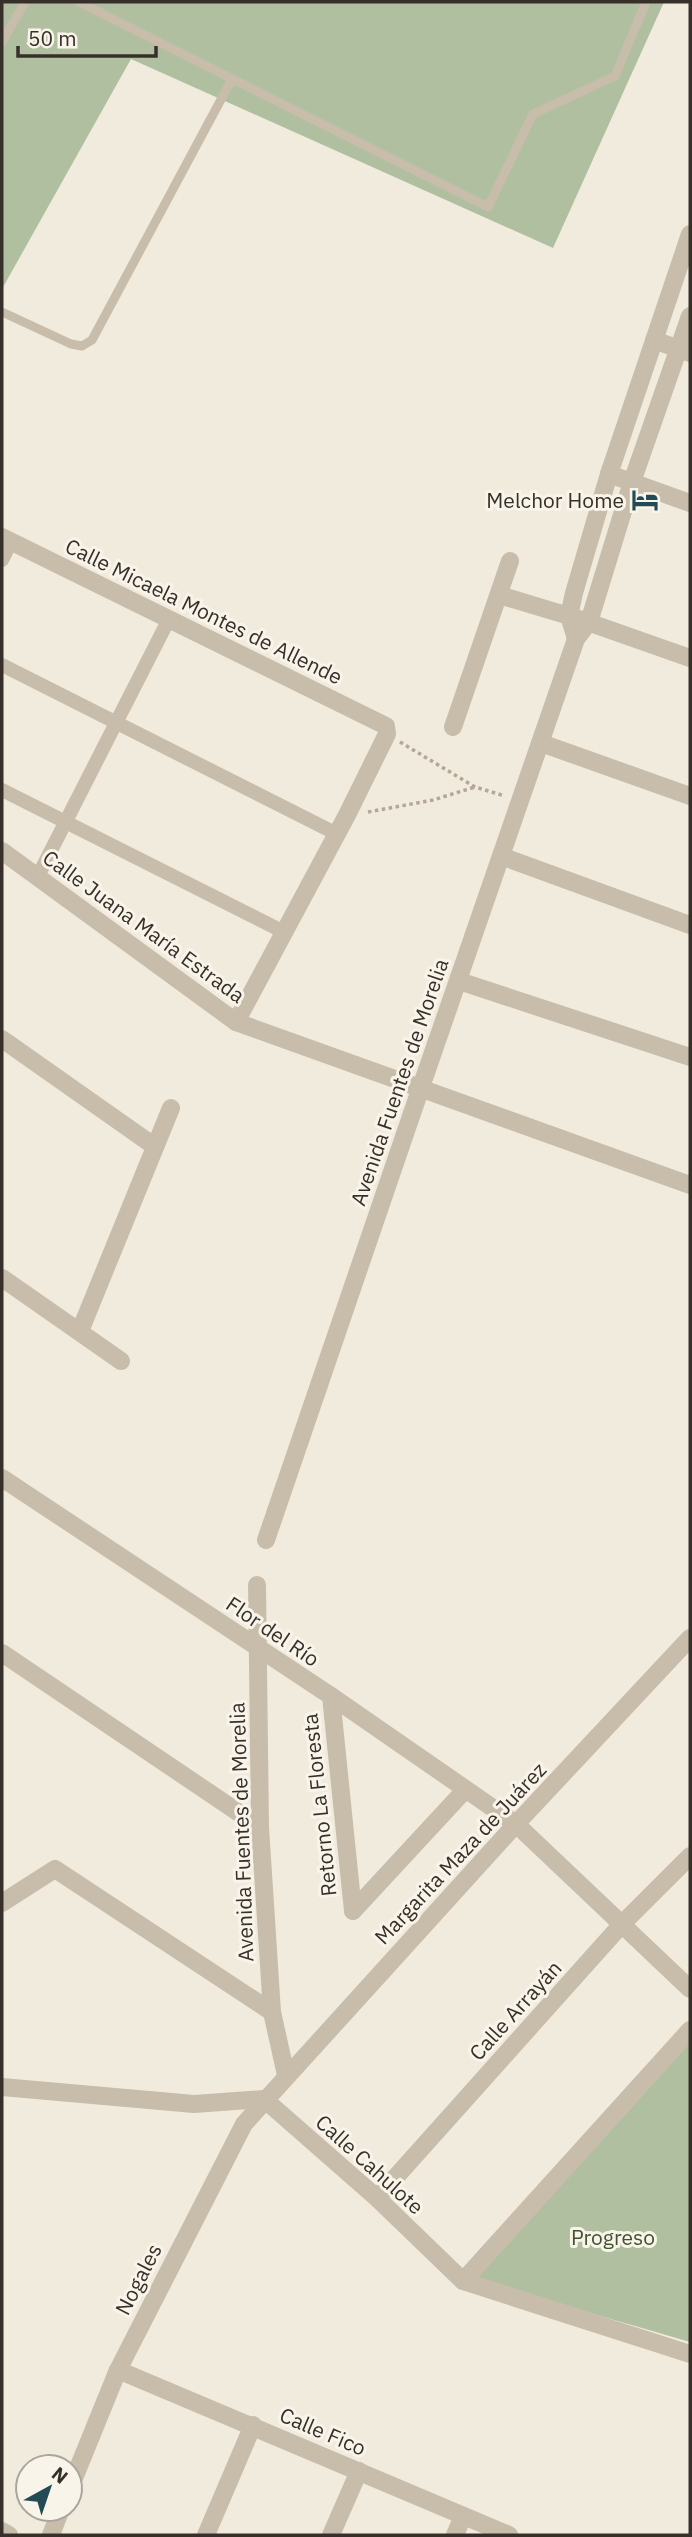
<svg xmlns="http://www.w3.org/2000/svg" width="692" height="2537" font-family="'IBM Plex Sans',sans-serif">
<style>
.green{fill:#b0bf9f}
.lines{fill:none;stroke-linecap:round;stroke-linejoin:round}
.path{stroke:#b4a795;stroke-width:3.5;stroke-dasharray:3.5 3.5;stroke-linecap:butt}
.service{stroke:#c8bdab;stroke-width:9}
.pedestrian{stroke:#c8bdab;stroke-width:14}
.minor{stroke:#c8bdab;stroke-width:18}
.tertiary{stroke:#c8bdab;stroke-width:18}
.labels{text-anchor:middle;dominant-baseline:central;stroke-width:6;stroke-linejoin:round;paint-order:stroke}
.poi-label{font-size:21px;fill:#37302a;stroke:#f9f4ea;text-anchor:end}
.street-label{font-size:21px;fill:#37302a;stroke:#f9f4ea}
.park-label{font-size:21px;fill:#41532f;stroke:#f9f4ea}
</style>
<rect width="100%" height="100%" fill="#f1ebde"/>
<g class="green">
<polygon points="2,2 664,2 553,248 131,59 2,289"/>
<polygon points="690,2042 690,2342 467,2277"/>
</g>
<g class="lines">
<g class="path">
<polyline points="400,742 475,787 505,796"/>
<polyline points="368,812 433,800 475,787"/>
</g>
<g class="service">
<polyline points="79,2 488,207 533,114 615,76 646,2"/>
<polyline points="2,42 25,2"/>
<polyline points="2,312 71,344 82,346 92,340 232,79"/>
</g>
<g class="pedestrian">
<polyline points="2,560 11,542"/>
<polyline points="2,665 337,834"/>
<polyline points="2,790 282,931"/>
<polyline points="38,876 169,619"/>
</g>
<g class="minor">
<polyline points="654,340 690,353"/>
<polyline points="609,474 690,503"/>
<polyline points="2,537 386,726 387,734 347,815 236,1022"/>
<polyline points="499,595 569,616"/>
<polyline points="453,727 510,561"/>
<polyline points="541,743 690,796"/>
<polyline points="2,851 236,1022 690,1185"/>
<polyline points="501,856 690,925"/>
<polyline points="459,981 690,1057"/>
<polyline points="2,1039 154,1146"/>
<polyline points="2,1278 121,1361"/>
<polyline points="80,1331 171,1108"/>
<polyline points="2,1478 331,1696 516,1824 690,1989"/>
<polyline points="266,1540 420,1090"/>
<polyline points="257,1585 260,1827 272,2012 286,2075"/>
<polyline points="2,1653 260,1827"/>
<polyline points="331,1696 353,1911"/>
<polyline points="2,1903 55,1869 272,2012"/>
<polyline points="353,1911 465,1790"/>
<polyline points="2,2087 194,2104 264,2099 377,2198 463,2281 690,2354"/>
<polyline points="377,2198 622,1924 690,1856"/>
<polyline points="463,2281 690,2030"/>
<polyline points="118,2370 509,2535"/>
<polyline points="2,2531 9,2535"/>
<polyline points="206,2535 253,2425"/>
<polyline points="331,2535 359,2471"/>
<polyline points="455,2535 463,2516"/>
</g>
<g class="tertiary">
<polyline points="579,619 690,658"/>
<polyline points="576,639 569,616 574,593 609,474 690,234"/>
<polyline points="420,1090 576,639 589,622 632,482 690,316"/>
<polyline points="70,2488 118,2370 244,2124 516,1824 690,1638"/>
<polyline points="51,2535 61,2509"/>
</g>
</g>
<defs>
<g id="hotel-bare" transform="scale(2.1)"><path d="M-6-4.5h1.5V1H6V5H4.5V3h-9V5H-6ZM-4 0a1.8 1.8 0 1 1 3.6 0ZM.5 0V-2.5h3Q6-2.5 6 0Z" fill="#224b55" stroke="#f9f4ea" stroke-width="2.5" paint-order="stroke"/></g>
</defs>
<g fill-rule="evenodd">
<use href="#hotel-bare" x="645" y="500"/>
</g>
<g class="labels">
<g class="poi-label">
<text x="624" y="500">Melchor Home</text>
</g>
<g class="street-label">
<text transform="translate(204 611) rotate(26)">Calle Micaela Montes de Allende</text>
<text transform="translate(144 926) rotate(36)">Calle Juana María Estrada</text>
<text transform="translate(399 1082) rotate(-71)">Avenida Fuentes de Morelia</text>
<text transform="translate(273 1631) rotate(34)">Flor del Río</text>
<text transform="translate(319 1805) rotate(-96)">Retorno La Floresta</text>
<text transform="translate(241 1832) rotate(-92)">Avenida Fuentes de Morelia</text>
<text transform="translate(460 1853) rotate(-47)">Margarita Maza de Juárez</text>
<text transform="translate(515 2010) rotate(-48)">Calle Arrayán</text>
<text transform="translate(370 2164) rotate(42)">Calle Cahulote</text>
<text transform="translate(138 2279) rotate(-63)">Nogales</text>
<text transform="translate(323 2431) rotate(23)">Calle Fico</text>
</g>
<g class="park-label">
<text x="613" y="2237">Progreso</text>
</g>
</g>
<rect width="692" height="2537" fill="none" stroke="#37302a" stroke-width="7"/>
<g transform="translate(49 2488) rotate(40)"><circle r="33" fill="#f9f4ea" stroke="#aba69d" stroke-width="2"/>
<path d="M0-5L12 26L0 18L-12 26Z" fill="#224b55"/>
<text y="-10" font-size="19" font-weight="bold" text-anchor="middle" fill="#37302a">N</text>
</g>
<path d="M18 46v10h138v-10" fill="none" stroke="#37302a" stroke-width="3.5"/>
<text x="28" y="46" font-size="21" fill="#37302a" stroke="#f9f4ea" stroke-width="5" paint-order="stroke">50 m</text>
</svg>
